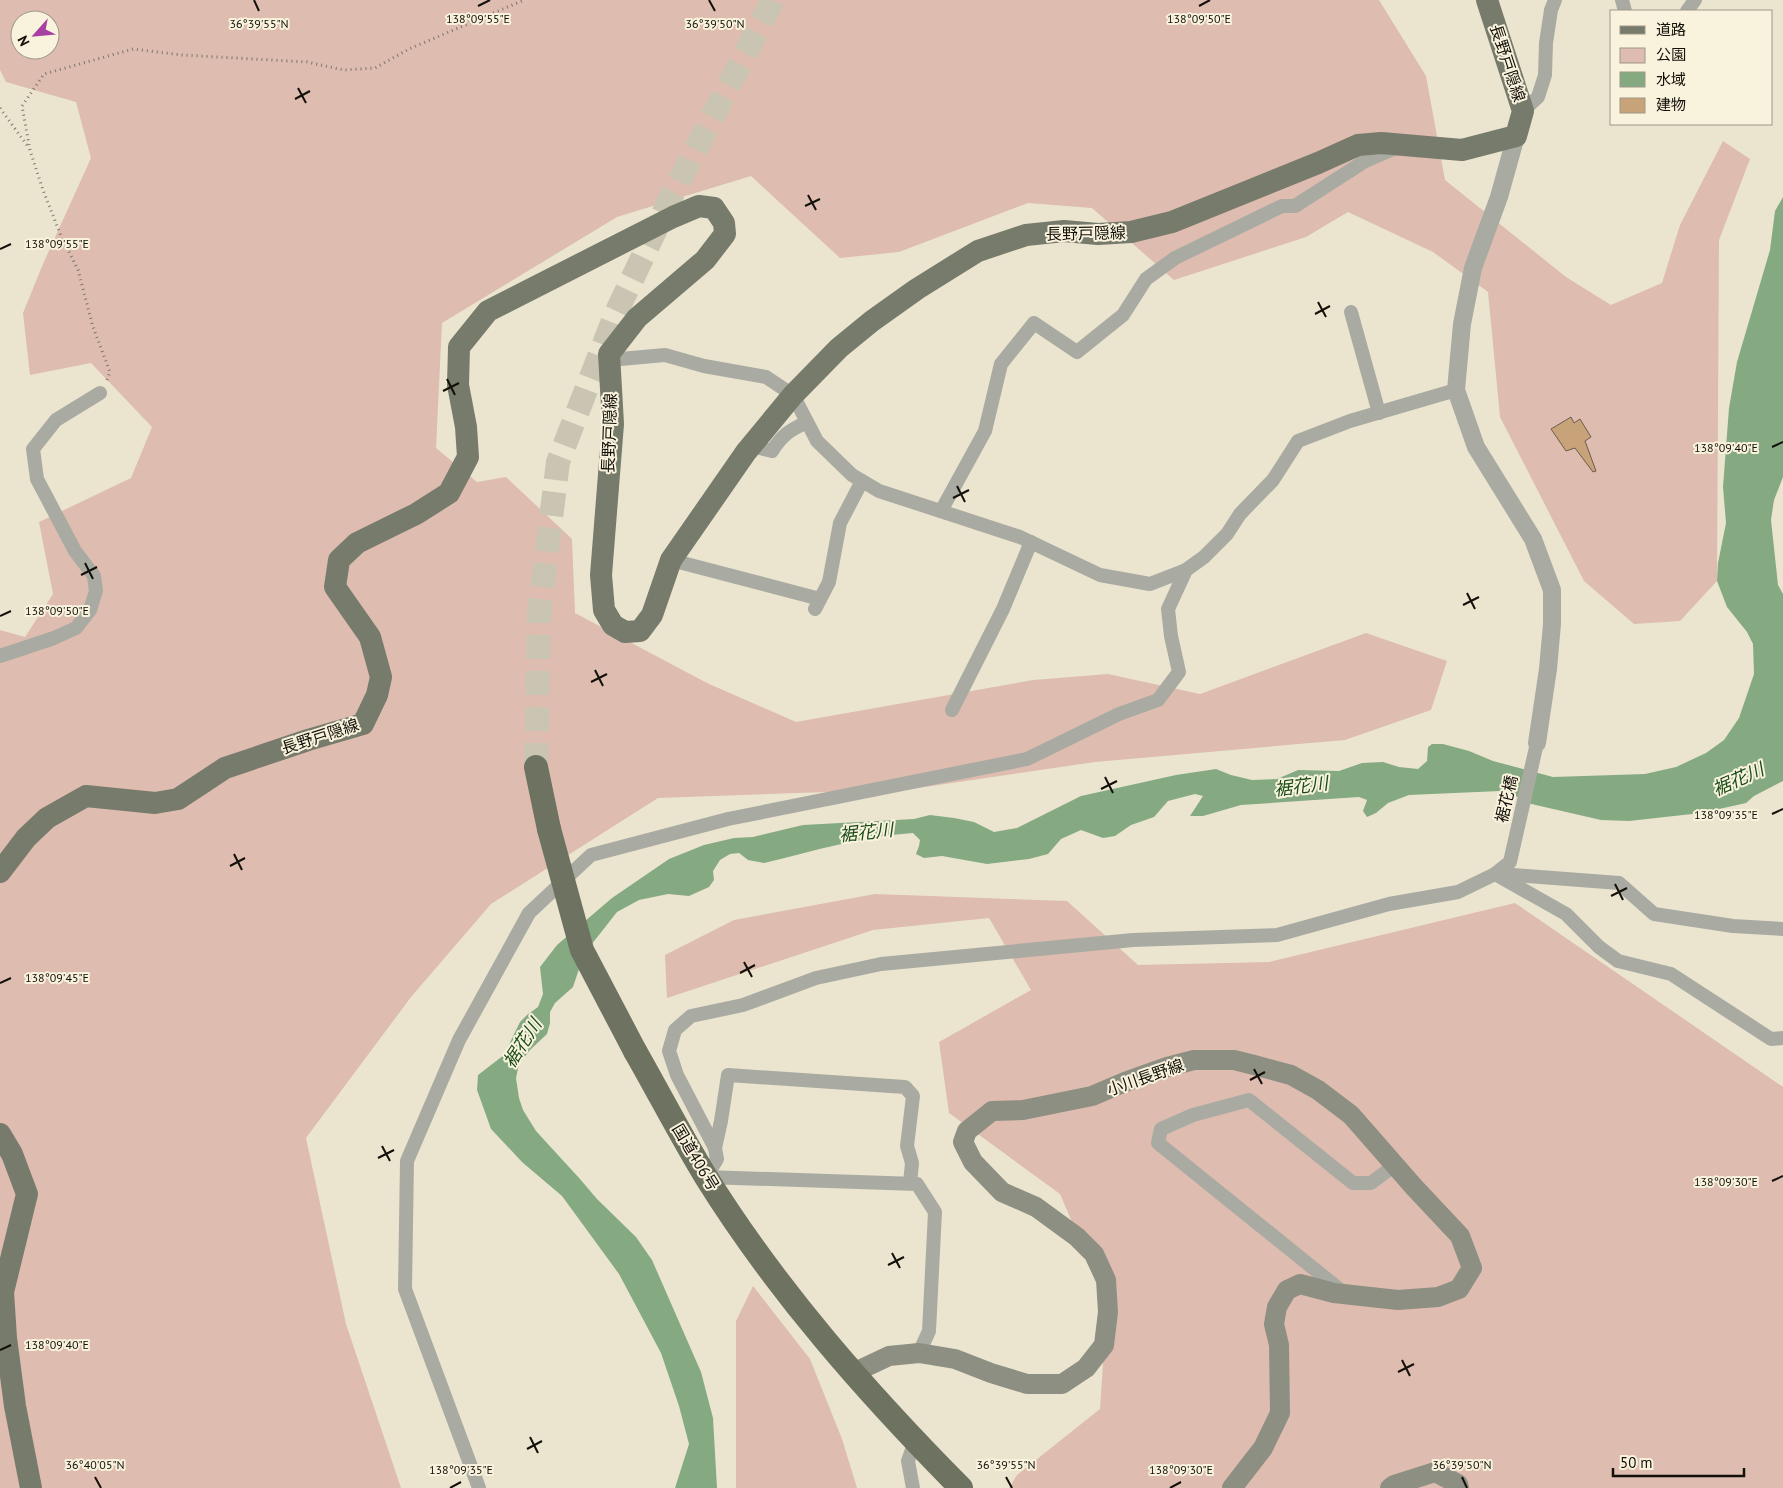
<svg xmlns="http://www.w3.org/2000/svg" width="1783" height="1488" font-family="'PT Sans','Noto Sans JP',sans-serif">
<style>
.green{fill:#debcaf;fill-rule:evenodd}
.water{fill:#85aa82}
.building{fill:#c8a279;stroke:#6b5d4e}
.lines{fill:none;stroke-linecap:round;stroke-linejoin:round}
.trunk-tunnel{stroke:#cac5b2;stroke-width:24;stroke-dasharray:24 12;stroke-linecap:butt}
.path{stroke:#7b776a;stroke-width:3;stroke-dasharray:1 4;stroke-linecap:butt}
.minor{stroke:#a9aba2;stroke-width:14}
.tertiary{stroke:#a9aba2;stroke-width:18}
.secondary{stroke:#8c8f82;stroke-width:20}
.primary{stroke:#777b6b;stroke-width:22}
.trunk{stroke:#6e7261;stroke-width:24}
.trunk-bridge{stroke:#6e7261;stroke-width:24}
.ticks{fill:none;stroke:#121009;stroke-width:2}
.labels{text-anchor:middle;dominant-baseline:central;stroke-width:4;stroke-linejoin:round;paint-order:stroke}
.street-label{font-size:16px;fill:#121009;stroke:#f9f2dd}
.water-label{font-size:18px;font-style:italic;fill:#174c16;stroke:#f9f2dd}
.ticks-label{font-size:12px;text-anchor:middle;fill:#121009;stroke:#f9f2dd;stroke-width:4;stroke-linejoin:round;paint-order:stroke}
</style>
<rect width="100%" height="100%" fill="#ebe5d0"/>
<g class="green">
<path d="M0 0H1379L1426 76 1445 180 1566 277 1611 305 1662 283 1680 225 1723 141 1750 159 1719 240 1717 581 1680 621 1634 624 1584 581 1500 417 1488 292 1433 252 1348 212 1306 237 1174 280 1092 208 1028 203 899 252 840 258 751 176 617 217 442 323 436 448 477 482 506 477 572 539 575 613 707 683 796 722 1033 680 1108 674 1200 694 1366 633 1447 661 1431 710 1345 740 1095 762 911 789 658 798 491 904 411 997 306 1138 346 1324 401 1488H0V630L25 637 53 594 39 522 131 478 152 427 91 363 30 375 23 313 43 264 91 158 76 102 6 82 0 70ZM20 20H50V50H20Z"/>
<polygon points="875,894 1067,901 1138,965 1269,962 1515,903 1783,1087 1783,1488 1009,1488 1017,1475 1100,1409 1107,1303 1060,1194 949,1113 939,1042 1031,990 989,918 873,930 667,998 665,955 734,920"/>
<polygon points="753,1286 810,1359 842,1439 857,1488 736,1488 736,1321"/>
</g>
<path class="water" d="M1783 197V477L1774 500 1771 520 1778 585 1783 594V781L1754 796 1746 803 1701 813 1629 821 1601 820 1527 803 1524 799 1500 791 1409 795 1388 803 1376 813 1367 817 1363 811 1367 800 1359 797 1241 805 1203 816H1190L1203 796 1195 794 1168 801 1154 817 1131 825 1115 836 1103 838 1081 830 1061 839 1048 854 1029 859 987 864 942 856 924 858 916 854 919 846 920 840 913 833C862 836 814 851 764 863L748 860 739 853 730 854 720 860 713 871 714 880 709 887 689 896 668 894 639 900 617 912 584 954 573 987 555 1003 550 1012V1023L547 1034 530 1050 519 1064 516 1078 519 1098 523 1110 536 1131 580 1179 597 1199 636 1237 652 1260 701 1372 713 1418 717 1488H675L689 1444 679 1406 661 1353 619 1274 562 1196 522 1162 491 1129 477 1090 478 1075 504 1055 520 1022 527 1015 538 1007 543 994 540 967 557 945 612 898 669 859 704 845 734 838 753 837 803 825 914 819 930 815 954 818 974 822 994 832 1017 828 1081 796 1176 775 1216 769 1231 775 1252 780 1277 779 1298 770 1339 771 1362 763 1383 762 1399 767 1418 769 1427 761 1428 747 1432 744H1443L1469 751 1493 761 1553 777 1645 774 1676 767 1706 753 1724 740 1739 718 1754 674 1753 644 1747 632 1727 607 1717 581 1718 563 1726 523 1723 487 1729 408 1737 362 1770 250 1775 211Z"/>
<polygon class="building" points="1571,417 1574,423 1580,419 1591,437 1585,441 1596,471 1593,472 1575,448 1566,451 1551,429"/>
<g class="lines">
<polyline class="trunk-tunnel" points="536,767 539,615 558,462 616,313 673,193 773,0"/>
<g class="path">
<polyline points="0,108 29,148"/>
<polyline points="107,380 110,372 93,327 78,270 61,236 43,190 30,150 22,106 44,74 133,49 182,55 307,62 344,70 375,68 409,49 524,0"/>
</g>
<g class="minor">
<polyline points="1622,0 1625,11"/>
<polyline points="1687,11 1695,0"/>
<polyline points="1523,111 1538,97 1545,75 1546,43 1551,10 1555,0"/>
<polyline points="1351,312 1379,413"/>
<polyline points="609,360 665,355 704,366 766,377 793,395 817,441 852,475 879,491 1020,537 1100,575 1150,584 1186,570 1204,557 1227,534 1240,514 1273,480 1298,441 1350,421 1456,390"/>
<path d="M751 446 772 451C782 435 790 430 807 422"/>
<polyline points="941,511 985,431 1001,364 1034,323 1077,352 1123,315 1146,279 1175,258 1282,206 1295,206 1365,161 1398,147"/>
<polyline points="671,560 820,599"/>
<polyline points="815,609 829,582 840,523 862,481"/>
<polyline points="0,656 54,638 76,628 90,610 96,591 94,576 75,551 37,479 33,449 56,420 100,393"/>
<polyline points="952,710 1003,609 1031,542"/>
<polyline points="1495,874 1566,914 1599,947 1618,961 1671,974 1771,1039 1783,1038"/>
<polyline points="1501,874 1619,883 1654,914 1733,926 1783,929"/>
<polyline points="715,1148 721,1121 728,1075 905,1087 913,1096 907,1146 912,1163 910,1183"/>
<polyline points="1344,1293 1158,1143 1161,1129 1193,1115 1249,1100 1353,1183 1371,1183 1395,1165"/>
<polyline points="919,1353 929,1331 935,1212 917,1184 706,1177 717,1159 715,1148 677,1075 669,1051 675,1030 691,1016 743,1005 816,978 881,964 1133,940 1277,935 1389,904 1458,892 1495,874 1510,862 1537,743"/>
<polyline points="479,1488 405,1289 407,1161 459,1040 529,913 591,855 728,819 1027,759 1119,714 1158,700 1179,672 1171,636 1168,609 1186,570"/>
<polyline points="913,1488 908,1461 915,1441"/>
</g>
<polyline class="tertiary" points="1516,136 1499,197 1473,268 1462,324 1456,390 1476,447 1533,539 1552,590 1552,624 1548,669 1537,743"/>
<g class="secondary">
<polyline points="853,1373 889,1356 919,1353 955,1359 991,1373 1027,1384 1062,1384 1086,1368 1104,1345 1108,1312 1106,1280 1094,1254 1077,1237 1036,1207 1002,1192 973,1162 963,1142 967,1131 992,1111 1023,1110 1092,1096 1125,1082 1167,1067 1194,1060 1234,1060 1254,1065 1291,1075 1318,1090 1351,1115 1414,1187 1460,1236 1472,1268 1459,1289 1438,1297 1398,1300 1334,1293 1300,1284 1287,1290 1277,1307 1274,1324 1279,1345 1280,1413 1263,1448 1232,1488"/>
<polyline points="1390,1488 1394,1485 1435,1472 1458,1484 1459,1488"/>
</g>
<g class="primary">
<polyline points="0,872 26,838 47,818 86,796 155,803 178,799 225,768 308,740 363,724 377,695 381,677 370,637 335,587 339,560 357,543 416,514 449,493 468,457 466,427 458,385 459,347 488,311 673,217 699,206 714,208 724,223 725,234 705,260 637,318 609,354 613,424 601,575 604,610 613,625 625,632 640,631 652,615 671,560 746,452 793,395 839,348 872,321 917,289 978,251 1026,235 1064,231 1098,234 1131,232 1172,222 1318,163 1358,145 1381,143 1462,150 1516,136 1523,111 1487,0"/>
<polyline points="0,1134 12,1154 27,1194 3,1292 6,1338 15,1406 31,1488"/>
</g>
<g class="trunk">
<polyline points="536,767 549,829"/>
<path d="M635 1051C659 1093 681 1136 706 1177 777 1291 867 1393 961 1488"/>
</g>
<polyline class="trunk-bridge" points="549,829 582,950 635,1051"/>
</g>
<path class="ticks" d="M254 0 259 11M709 0 715 11M478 6 490 0M1199 6 1210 0M298 88 306 103M295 99 310 91M808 195 816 210M805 206 820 199M0 249 11 244M1318 302 1326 317M1315 314 1330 306M447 379 455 395M443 391 459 383M1772 447 1783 442M957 486 965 502M953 498 969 490M85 563 93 579M81 575 97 567M1467 593 1475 609M1463 605 1479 597M0 616 11 611M595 670 603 686M591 682 607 674M1105 777 1113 793M1101 789 1117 781M1772 814 1783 809M234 854 242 870M230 866 245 858M1615 884 1623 900M1611 896 1627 888M744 962 752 977M740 973 755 965M0 983 11 978M1254 1069 1262 1084M1250 1080 1265 1072M382 1146 390 1161M378 1158 394 1150M1772 1181 1783 1176M892 1253 900 1268M888 1265 904 1257M0 1350 11 1345M1402 1360 1410 1376M1398 1372 1414 1364M530 1437 538 1453M527 1449 542 1441M95 1477 101 1488M1006 1477 1012 1488M1462 1477 1467 1488M450 1488 461 1482M1170 1488 1181 1482"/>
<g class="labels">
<g class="street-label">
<text transform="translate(1508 63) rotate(72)">長野戸隠線</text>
<text transform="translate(1086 233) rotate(-1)">長野戸隠線</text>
<text transform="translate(609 433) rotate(-88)">長野戸隠線</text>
<text transform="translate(320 736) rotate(-18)">長野戸隠線</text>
<text transform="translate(1506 799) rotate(-77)">裾花橋</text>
<text transform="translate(1145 1077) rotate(-19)">小川長野線</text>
<text transform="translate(696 1157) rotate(59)">国道406号</text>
</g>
<g class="water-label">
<text transform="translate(1738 779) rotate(-24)">裾花川</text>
<text transform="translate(1301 786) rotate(-7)">裾花川</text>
<text transform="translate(866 832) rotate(-6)">裾花川</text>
<text transform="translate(522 1043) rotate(-57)">裾花川</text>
</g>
</g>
<g class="ticks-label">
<text x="1199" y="23">138°09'50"E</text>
<text x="478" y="23">138°09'55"E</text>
<text x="259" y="28">36°39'55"N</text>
<text x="715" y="28">36°39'50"N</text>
<text x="57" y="248">138°09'55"E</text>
<text x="1726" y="452">138°09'40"E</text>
<text x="57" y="615">138°09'50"E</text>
<text x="1726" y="819">138°09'35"E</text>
<text x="57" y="982">138°09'45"E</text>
<text x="1726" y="1186">138°09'30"E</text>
<text x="57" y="1349">138°09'40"E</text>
<text x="95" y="1469">36°40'05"N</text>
<text x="1006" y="1469">36°39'55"N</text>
<text x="1462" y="1469">36°39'50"N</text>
<text x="461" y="1474">138°09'35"E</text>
<text x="1181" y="1474">138°09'30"E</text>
</g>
<rect x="1610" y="10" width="162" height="115" fill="#f9f2dd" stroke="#9d9888"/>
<rect x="1620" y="26" width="25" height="8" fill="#777b6b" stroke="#9d9888"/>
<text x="1656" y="35" font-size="15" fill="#121009">道路</text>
<rect x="1620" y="48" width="25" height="15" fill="#debcaf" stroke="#9d9888"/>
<text x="1656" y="60" font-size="15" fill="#121009">公園</text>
<rect x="1620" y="72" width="25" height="15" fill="#85aa82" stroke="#9d9888"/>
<text x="1656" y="85" font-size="15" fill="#121009">水域</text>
<rect x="1620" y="98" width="25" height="15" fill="#c8a279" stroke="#9d9888"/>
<text x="1656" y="110" font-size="15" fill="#121009">建物</text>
<g transform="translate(35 35) rotate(243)"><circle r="24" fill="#f9f2dd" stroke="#9d9888"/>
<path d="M0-4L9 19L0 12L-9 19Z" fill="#a740a3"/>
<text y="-8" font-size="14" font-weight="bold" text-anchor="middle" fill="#121009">N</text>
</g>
<path d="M1613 1468v8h131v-8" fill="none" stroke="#121009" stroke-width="2.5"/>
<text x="1620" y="1468" font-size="15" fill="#121009" stroke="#f9f2dd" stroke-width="4" paint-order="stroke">50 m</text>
</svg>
